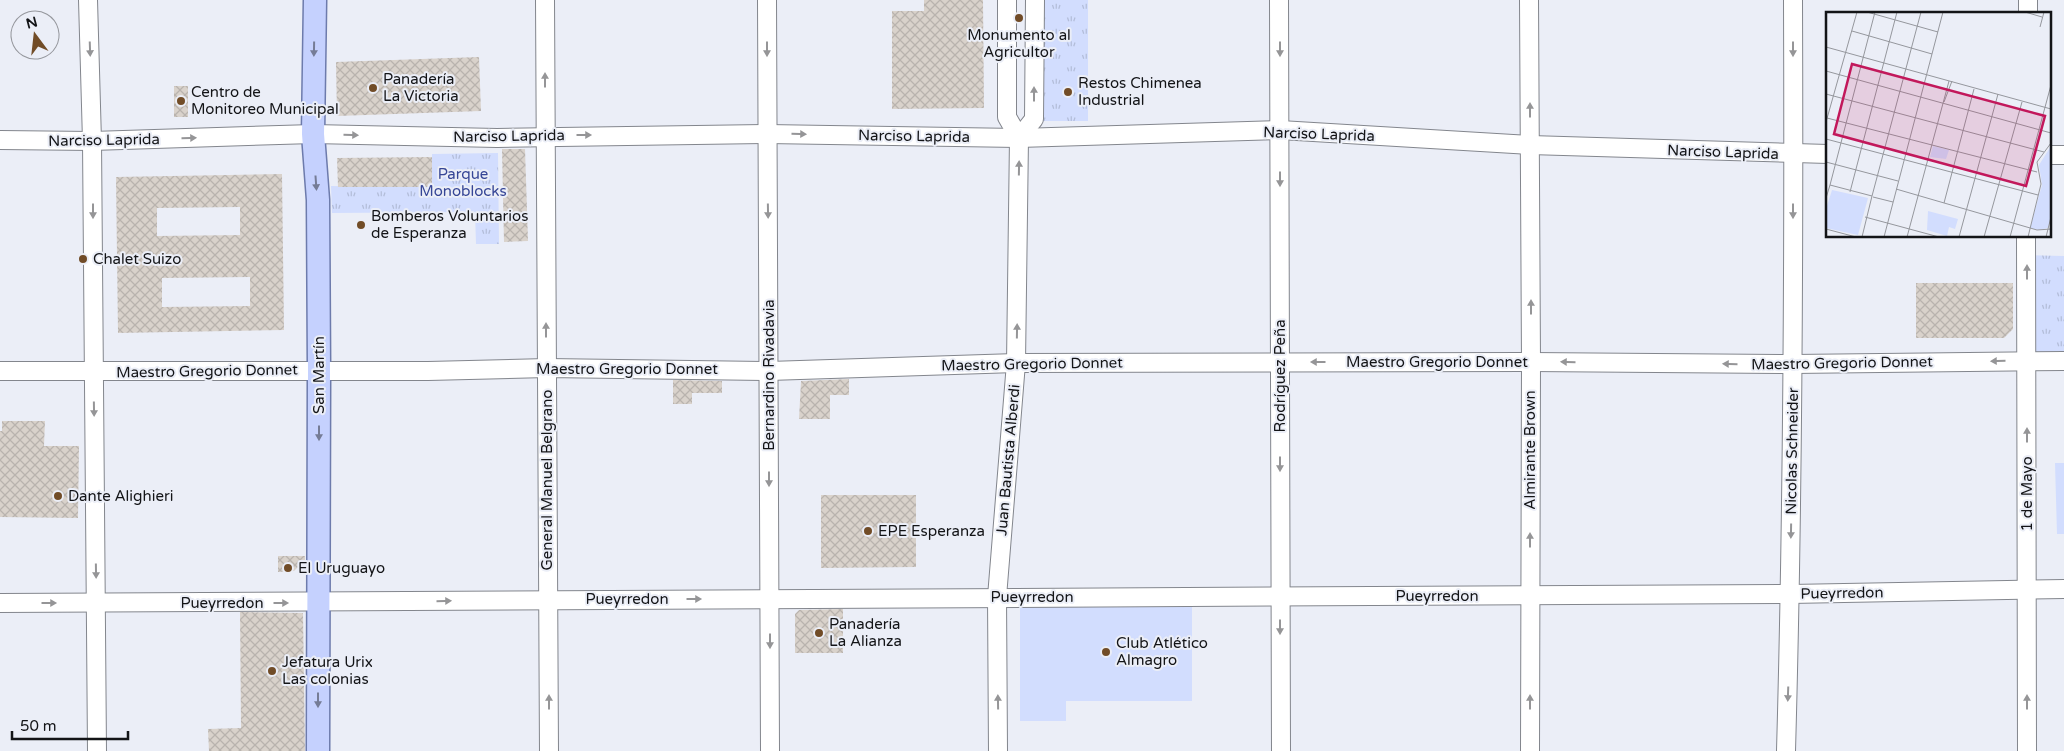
<svg xmlns="http://www.w3.org/2000/svg" width="2064" height="751" font-family="'Varela Round',sans-serif">
<style>
.grass{fill:url(#grass-tufts)}
.pitch{fill:#d2ddfe}
.building{fill:url(#building-cross-hatch);fill-rule:evenodd}
.lines{fill:none;stroke-linecap:round;stroke-linejoin:round}
.minor-casing{stroke:#83868d;stroke-width:20}
.major-casing{stroke:#6d7bac;stroke-width:25}
.minor{stroke:#fff;stroke-width:18}
.major{stroke:#c5d1fe;stroke-width:22}
.oneway{fill:#959597}
.oneway2{fill:#757c96}
.poi-dot{fill:#714c27;stroke:#ebeef7;stroke-width:2}
.labels{text-anchor:middle;dominant-baseline:central;stroke-width:4;stroke-linejoin:round;paint-order:stroke}
.poi-label{font-size:15px;fill:#131417;stroke:#ebeef7;text-anchor:start}
.street-label{font-size:15px;fill:#131417;stroke:#ebeef7}
.park-label{font-size:15px;fill:#364696;stroke:#ebeef7}
.inset-road{fill:none;stroke:#95979d;stroke-width:1}
.view{fill:#c2185b;fill-opacity:0.15;stroke:#c2185b;stroke-width:2.5}
.inset-edge{fill:none;stroke:#131417;stroke-width:2.5}
</style>
<defs>
<pattern id="grass-tufts" width="24" height="20" patternUnits="userSpaceOnUse" patternTransform="scale(1.25)"><rect width="24" height="20" fill="#d2ddfe"/><path d="M3 7l-1-3M5 7V3M7 7l1-3M15 17l-1-3M17 17v-4M19 17l1-3" fill="none" stroke="#b3bdd9"/></pattern>
<pattern id="building-cross-hatch" width="8" height="8" patternUnits="userSpaceOnUse" patternTransform="scale(1.25)"><rect width="8" height="8" fill="#d9d2cb"/><path d="M0 0l8 8M0 8l8-8" fill="none" stroke="#b9b3ae"/></pattern>
</defs>
<rect width="100%" height="100%" fill="#ebeef7"/>
<g class="grass">
<rect x="1040" y="0" width="48" height="121"/>
<polygon points="498,153 499,244 476,244 475,212 332,213 331,186 432,187 432,154"/>
<polygon points="2026,255 2064,256 2064,361 2027,360"/>
</g>
<g class="pitch">
<polygon points="2055,463 2064,463 2064,534 2057,534"/>
<polygon points="1020,604 1192,604 1192,701 1066,701 1066,721 1020,721"/>
</g>
<g class="building">
<polygon points="924,0 983,0 984,108 892,109 892,11 924,11"/>
<polygon points="479,57 481,111 337,116 336,62"/>
<rect x="174" y="86" width="14" height="31"/>
<polygon points="502,149 525,149 528,241 504,242"/>
<polygon points="432,157 432,187 338,187 337,158"/>
<path d="M282 174 284 330 118 333 116 177ZM240 207V235L157 236V208ZM250 277V306L162 307V278Z"/>
<polygon points="1916,283 2013,283 2013,329 2004,338 1916,338"/>
<polygon points="849,379 849,395 830,395 830,419 799,419 801,381"/>
<polygon points="673,380 722,381 722,393 692,393 692,404 673,404"/>
<polygon points="2,421 45,421 44,446 79,446 78,518 0,517 0,431 2,431"/>
<polygon points="821,495 916,495 916,567 821,568"/>
<polygon points="278,556 305,556 305,560 294,571 278,572"/>
<polygon points="843,609 843,653 795,653 795,614 799,610"/>
<polygon points="240,612 303,613 305,751 209,751 208,729 241,728"/>
</g>
<g class="lines">
<g class="minor-casing">
<g id="minor">
<polyline points="88,0 92,141 97,751"/>
<polyline points="545,0 549,751"/>
<polyline points="767,0 770,751"/>
<polyline points="1279,0 1281,751"/>
<polyline points="1529,0 1531,362 1530,751"/>
<polyline points="2028,14 2028,0"/>
<polyline points="1019,138 1034,119 1035,0"/>
<polyline points="0,140 92,141 313,134 497,138 767,134 1019,138 1280,130 1530,145 1828,154"/>
<polyline points="2050,155 2064,155"/>
<polyline points="2026,236 2027,751"/>
<polyline points="0,371 428,371 547,368 769,371 1016,363 1531,362 1793,364 2064,361"/>
<polyline points="0,603 1790,594 2064,589"/>
<polyline points="998,751 997,597 1016,363 1019,138 1007,117 1007,0"/>
<path d="M1786 751C1793 501 1794 250 1793 0"/>
</g>
</g>
<g class="major-casing">
<polyline id="major" points="315,0 313,134 318,200 319,370 318,751"/>
</g>
<use href="#minor" class="minor"/>
<use href="#major" class="major"/>
</g>
<defs><path id="oneway-solid" d="M-6-.8H1V-3.2L6.5 0L1 3.2V.8H-6Z" transform="scale(1.25)"/></defs>
<g class="oneway">
<use href="#oneway-solid" transform="translate(90 49) rotate(88)"/>
<use href="#oneway-solid" transform="translate(767 49) rotate(90)"/>
<use href="#oneway-solid" transform="translate(1280 49) rotate(90)"/>
<use href="#oneway-solid" transform="translate(1793 49) rotate(90)"/>
<use href="#oneway-solid" transform="translate(545 80) rotate(-90)"/>
<use href="#oneway-solid" transform="translate(1034 94) rotate(-90)"/>
<use href="#oneway-solid" transform="translate(1530 110) rotate(-90)"/>
<use href="#oneway-solid" transform="translate(799 134) rotate(1)"/>
<use href="#oneway-solid" transform="translate(351 135) rotate(1)"/>
<use href="#oneway-solid" transform="translate(584 135)"/>
<use href="#oneway-solid" transform="translate(189 138) rotate(-2)"/>
<use href="#oneway-solid" transform="translate(1019 168) rotate(-89)"/>
<use href="#oneway-solid" transform="translate(1280 179) rotate(90)"/>
<use href="#oneway-solid" transform="translate(93 211) rotate(90)"/>
<use href="#oneway-solid" transform="translate(768 211) rotate(89)"/>
<use href="#oneway-solid" transform="translate(1793 211) rotate(90)"/>
<use href="#oneway-solid" transform="translate(2027 272) rotate(-90)"/>
<use href="#oneway-solid" transform="translate(1531 307) rotate(-90)"/>
<use href="#oneway-solid" transform="translate(546 330) rotate(-90)"/>
<use href="#oneway-solid" transform="translate(1017 331) rotate(-89)"/>
<use href="#oneway-solid" transform="translate(1998 361) rotate(179)"/>
<use href="#oneway-solid" transform="translate(1318 362) rotate(180)"/>
<use href="#oneway-solid" transform="translate(1568 362) rotate(-179)"/>
<use href="#oneway-solid" transform="translate(1730 364) rotate(-179)"/>
<use href="#oneway-solid" transform="translate(94 409) rotate(89)"/>
<use href="#oneway-solid" transform="translate(2027 435) rotate(-90)"/>
<use href="#oneway-solid" transform="translate(1280 464) rotate(90)"/>
<use href="#oneway-solid" transform="translate(769 479) rotate(90)"/>
<use href="#oneway-solid" transform="translate(1791 531) rotate(91)"/>
<use href="#oneway-solid" transform="translate(1530 540) rotate(-90)"/>
<use href="#oneway-solid" transform="translate(96 571) rotate(89)"/>
<use href="#oneway-solid" transform="translate(694 599)"/>
<use href="#oneway-solid" transform="translate(444 601) rotate(-1)"/>
<use href="#oneway-solid" transform="translate(49 603)"/>
<use href="#oneway-solid" transform="translate(281 603)"/>
<use href="#oneway-solid" transform="translate(1280 627) rotate(90)"/>
<use href="#oneway-solid" transform="translate(770 641) rotate(90)"/>
<use href="#oneway-solid" transform="translate(1788 694) rotate(92)"/>
<use href="#oneway-solid" transform="translate(549 702) rotate(-90)"/>
<use href="#oneway-solid" transform="translate(998 702) rotate(-91)"/>
<use href="#oneway-solid" transform="translate(1530 702) rotate(-90)"/>
<use href="#oneway-solid" transform="translate(2027 702) rotate(-90)"/>
</g>
<g class="oneway2">
<use href="#oneway-solid" transform="translate(314 49) rotate(91)"/>
<use href="#oneway-solid" transform="translate(316 183) rotate(86)"/>
<use href="#oneway-solid" transform="translate(319 433) rotate(90)"/>
<use href="#oneway-solid" transform="translate(318 700) rotate(90)"/>
</g>
<g class="poi-dot">
<circle cx="1019" cy="18" r="5"/>
<circle cx="373" cy="88" r="5"/>
<circle cx="1068" cy="92" r="5"/>
<circle cx="181" cy="101" r="5"/>
<circle cx="361" cy="225" r="5"/>
<circle cx="83" cy="259" r="5"/>
<circle cx="58" cy="496" r="5"/>
<circle cx="868" cy="531" r="5"/>
<circle cx="288" cy="568" r="5"/>
<circle cx="819" cy="633" r="5"/>
<circle cx="1106" cy="652" r="5"/>
<circle cx="272" cy="671" r="5"/>
</g>
<g class="labels">
<g class="poi-label">
<text x="1019" y="35" text-anchor="middle">Monumento al<tspan x="1019" dy="17">Agricultor</tspan></text>
<text x="383" y="79">Panadería<tspan x="383" dy="17">La Victoria</tspan></text>
<text x="1078" y="83">Restos Chimenea<tspan x="1078" dy="17">Industrial</tspan></text>
<text x="191" y="92">Centro de<tspan x="191" dy="17">Monitoreo Municipal</tspan></text>
<text x="371" y="216">Bomberos Voluntarios<tspan x="371" dy="17">de Esperanza</tspan></text>
<text x="93" y="259">Chalet Suizo</text>
<text x="68" y="496">Dante Alighieri</text>
<text x="878" y="531">EPE Esperanza</text>
<text x="298" y="568">El Uruguayo</text>
<text x="829" y="624">Panadería<tspan x="829" dy="17">La Alianza</tspan></text>
<text x="1116" y="643">Club Atlético<tspan x="1116" dy="17">Almagro</tspan></text>
<text x="282" y="662">Jefatura Urix<tspan x="282" dy="17">Las colonias</tspan></text>
</g>
<g class="street-label">
<text transform="translate(1319 134) rotate(2)">Narciso Laprida</text>
<text transform="translate(509 136) rotate(-1)">Narciso Laprida</text>
<text transform="translate(914 136) rotate(1)">Narciso Laprida</text>
<text transform="translate(104 140) rotate(-1)">Narciso Laprida</text>
<text transform="translate(1723 152) rotate(2)">Narciso Laprida</text>
<text x="1437" y="362">Maestro Gregorio Donnet</text>
<text transform="translate(1842 363) rotate(-1)">Maestro Gregorio Donnet</text>
<text transform="translate(1032 364) rotate(-1)">Maestro Gregorio Donnet</text>
<text x="627" y="369">Maestro Gregorio Donnet</text>
<text transform="translate(207 371) rotate(-1)">Maestro Gregorio Donnet</text>
<text transform="translate(319 375) rotate(-90)">San Martín</text>
<text transform="translate(769 375) rotate(-90)">Bernardino Rivadavia</text>
<text transform="translate(1280 376) rotate(-90)">Rodríguez Peña</text>
<text transform="translate(1530 450) rotate(-90)">Almirante Brown</text>
<text transform="translate(1792 451) rotate(-89)">Nicolas Schneider</text>
<text transform="translate(1008 460) rotate(-85)">Juan Bautista Alberdi</text>
<text transform="translate(547 480) rotate(-90)">General Manuel Belgrano</text>
<text transform="translate(2027 494) rotate(-90)">1 de Mayo</text>
<text transform="translate(1842 593) rotate(-1)">Pueyrredon</text>
<text x="1437" y="596">Pueyrredon</text>
<text x="1032" y="597">Pueyrredon</text>
<text x="627" y="599">Pueyrredon</text>
<text x="222" y="603">Pueyrredon</text>
</g>
<g class="park-label">
<text x="463" y="174">Parque<tspan x="463" dy="17">Monoblocks</tspan></text>
</g>
</g>
<g transform="translate(1826 12)">
<rect width="225" height="225" fill="#ebeef7"/>
<path d="M225 134V205L222 216 213 218 204 216 216 173 213 153ZM6 178 42 186 32 223 0 216V197ZM102 199 132 207 129 217 123 215 121 224 101 218Z" fill="#d2ddfe"/>
<path d="M107 134 123 138 120 147 104 145ZM218 146H225V162L217 158Z" fill="#d2ddfe"/>
<path class="inset-road" d="M41 0 112 20M199 0 216 5M214 15 218 0M26 19 106 42M0 35 225 97M0 59 225 121M0 82 218 140M118 90 126 69M1 106 211 160M0 110 31 0M0 127 212 183M0 150 72 169M4 173 49 0M70 177 211 218 225 217M24 180 71 0M46 184 95 0M47 185 67 190M0 186 4 173 46 184 36 225M118 191 148 77M39 205 113 225M0 217 30 225M58 225 117 0M81 225 123 69M133 225 172 82M158 225 196 90M184 225 225 73M202 225 215 172 211 150 225 131M220 225 225 205"/>
<path class="view" d="M26 52 219 104 200 174 8 122Z"/>
<rect width="225" height="225" class="inset-edge"/>
</g>
<g transform="translate(35 35) rotate(345)"><circle r="24" fill="#ebeef7" stroke="#95979d"/>
<path d="M0-4L9 19L0 12L-9 19Z" fill="#714c27"/>
<text y="-8" font-size="14" font-weight="bold" text-anchor="middle" fill="#131417">N</text>
</g>
<path d="M12 731v8h116v-8" fill="none" stroke="#131417" stroke-width="2.5"/>
<text x="20" y="731" font-size="15" fill="#131417" stroke="#ebeef7" stroke-width="4" paint-order="stroke">50 m</text>
</svg>
